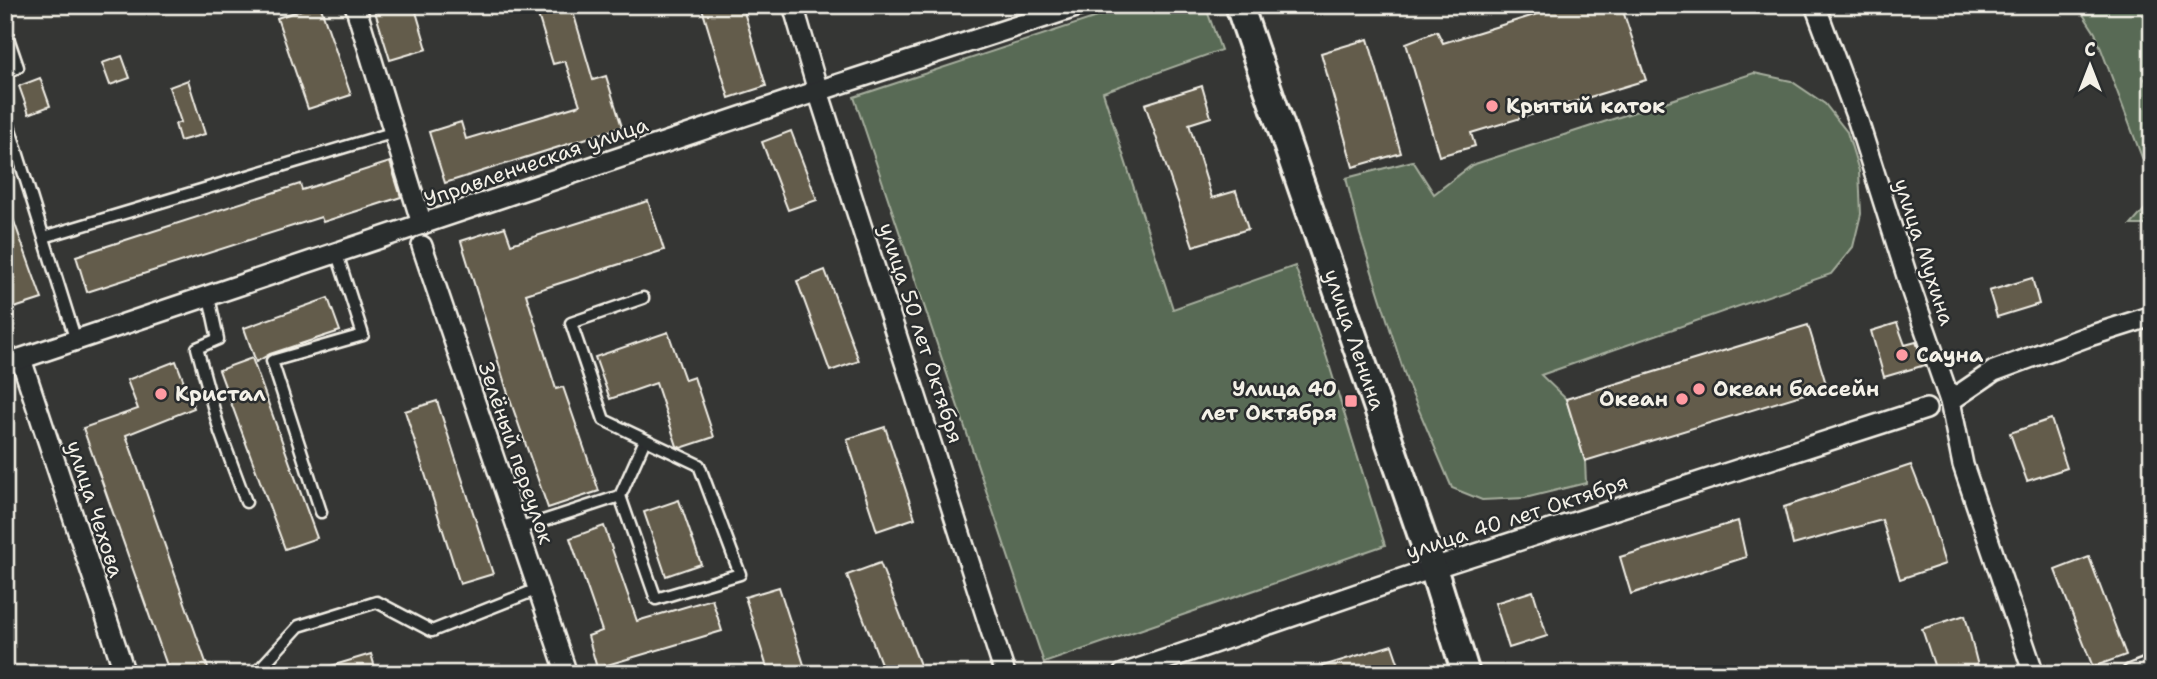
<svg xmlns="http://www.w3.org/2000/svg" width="2157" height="679" font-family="'Shantell Sans',sans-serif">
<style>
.green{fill:#596a54;stroke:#a6ae9e;stroke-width:2}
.building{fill:#635c4c;stroke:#f4f1e8;stroke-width:2}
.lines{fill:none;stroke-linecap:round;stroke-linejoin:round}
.lane-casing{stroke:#f4f1e8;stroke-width:15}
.street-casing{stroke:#f4f1e8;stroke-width:24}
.secondary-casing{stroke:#f4f1e8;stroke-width:32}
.lane{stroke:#2a2d2e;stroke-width:10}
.street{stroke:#2a2d2e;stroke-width:19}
.secondary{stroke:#2a2d2e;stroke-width:26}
.poi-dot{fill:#ff9aa2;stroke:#2a2d2e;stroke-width:2.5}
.labels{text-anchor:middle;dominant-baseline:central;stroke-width:5;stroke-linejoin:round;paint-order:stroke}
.poi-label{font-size:21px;font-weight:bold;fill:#f4f1e8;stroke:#2a2d2e;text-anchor:start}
.street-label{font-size:21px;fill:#f4f1e8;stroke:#2a2d2e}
</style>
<rect width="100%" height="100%" fill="#353634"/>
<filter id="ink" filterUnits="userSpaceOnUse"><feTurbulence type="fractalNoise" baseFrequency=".0143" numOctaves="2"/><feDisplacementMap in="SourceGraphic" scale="14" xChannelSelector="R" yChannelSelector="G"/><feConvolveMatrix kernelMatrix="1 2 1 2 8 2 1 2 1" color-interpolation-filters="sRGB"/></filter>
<g filter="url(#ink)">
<g class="green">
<polygon points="1133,5 1205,5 1221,50 1103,92 1173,309 1295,266 1327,358 1385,545 1044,663 854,97"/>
<polygon points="2077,5 2152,5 2152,68 2145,79 2152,100 2152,184 2095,33"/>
<polygon points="1754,73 1791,81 1825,104 1847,132 1859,171 1861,214 1853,247 1831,274 1541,375 1566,399 1585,461 1586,483 1525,498 1482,500 1452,488 1407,382 1360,234 1346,178 1413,161 1434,194 1472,165"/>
<polygon points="2152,201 2152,225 2131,225"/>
</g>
<g class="building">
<polygon points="316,5 320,5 351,95 308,109 277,18"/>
<polygon points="373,5 414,5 427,49 390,60"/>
<polygon points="535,5 571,5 593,80 606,76 622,127 445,183 429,132 461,122 466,139 580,105 565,61 553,64"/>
<polygon points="701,5 742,5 766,86 729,98"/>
<polygon points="1567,5 1621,5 1646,80 1471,133 1475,146 1439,156 1406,43 1437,31 1443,43"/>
<polygon points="1368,39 1401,153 1353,167 1321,53"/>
<polygon points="122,56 130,78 110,85 102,63"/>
<polygon points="40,78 50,106 29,114 19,86"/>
<polygon points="188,80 205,134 180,141 175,124 181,122 169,87"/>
<polygon points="1202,86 1211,117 1189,124 1212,198 1236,191 1248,229 1193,246 1145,104"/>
<polygon points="791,131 817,200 788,210 762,142"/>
<polygon points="390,162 401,197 323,222 321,217 87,292 76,256 300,184 302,190"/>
<polygon points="648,201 664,250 526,294 556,389 563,387 599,491 548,508 509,397 461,241 505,227 511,244"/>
<polygon points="5,202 7,202 42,299 5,311"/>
<polygon points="825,270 859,361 830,371 797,281"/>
<polygon points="2032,278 2039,304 1997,317 1989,291"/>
<polygon points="328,298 340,331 270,354 256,362 244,328"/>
<polygon points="1897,323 1905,345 1916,342 1925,365 1884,377 1871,331"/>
<polygon points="1808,325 1827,387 1585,461 1566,399"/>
<polygon points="668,332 685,380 694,377 714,437 681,448 677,446 656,383 610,399 595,357"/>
<polygon points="252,358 317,538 285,549 219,370"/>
<polygon points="176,361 194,408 126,435 210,674 170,674 83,428 138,409 127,380"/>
<polygon points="437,401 493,574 460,584 405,411"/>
<polygon points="2051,419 2067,468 2027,481 2010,433"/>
<polygon points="885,427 915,518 877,531 847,439"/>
<polygon points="1911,465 1929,511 1945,564 1900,579 1882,520 1793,545 1784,507"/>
<polygon points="679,500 701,564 666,576 644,512"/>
<polygon points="1738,521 1746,557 1631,594 1620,557"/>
<polygon points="604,526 637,621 712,599 722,631 597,668 588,636 602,631 570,538"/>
<polygon points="2089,557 2126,655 2093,667 2055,570"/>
<polygon points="880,563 922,670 912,674 885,674 847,575"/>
<polygon points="779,587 807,674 769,674 745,597"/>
<polygon points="1533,591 1547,636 1509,648 1495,603"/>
<polygon points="1965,615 1980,674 1937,674 1922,629"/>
<polygon points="1392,645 1402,674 1311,674 1310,670"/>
<polygon points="371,654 377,674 319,674 318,670"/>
</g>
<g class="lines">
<g class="lane-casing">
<g id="lane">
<polyline points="5,29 18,67 5,74"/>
<polyline points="5,113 76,341"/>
<polyline points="44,237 395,132"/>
<polyline points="209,297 218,339 197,348 220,432 246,502"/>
<polyline points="620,496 645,440"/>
<polyline points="321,512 272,361 363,335 337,254"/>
<polyline points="518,529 620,496 656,599 740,574 699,465 604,420 571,323 643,298"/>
<polyline points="255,674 299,626 377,602 432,631 538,589"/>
</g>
</g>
<g class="street-casing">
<g id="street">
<polyline points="355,5 422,224"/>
<polyline points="793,5 818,91 1005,674"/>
<polyline points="1815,5 1858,121 1912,292 1950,401 1963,465 2034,674"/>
<polyline points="422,246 567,674"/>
<polyline points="21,359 125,674"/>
<polyline points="5,364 818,91 1082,5"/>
<polyline points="1950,401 1994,371 2086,337 2152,316"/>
<polyline points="1123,674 1433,568 1926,409"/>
<polyline points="2132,674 2152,666"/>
</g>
</g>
<g class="secondary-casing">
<g id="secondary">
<path id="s1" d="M1239 5 1433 568 1466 674"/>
</g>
</g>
<use href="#lane" class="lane"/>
<use href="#street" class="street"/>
<use href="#secondary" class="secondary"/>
</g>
</g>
<g class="poi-dot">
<circle cx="1492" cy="106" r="7"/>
<circle cx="1902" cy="355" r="7"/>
<circle cx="1699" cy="389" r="7"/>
<circle cx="161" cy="394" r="7"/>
<circle cx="1682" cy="399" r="7"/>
<rect x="1344" y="394" width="14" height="14" rx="3.5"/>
</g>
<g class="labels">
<g class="poi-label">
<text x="1506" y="106">Крытый каток</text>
<text x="1916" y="355">Сауна</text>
<text x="1337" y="389" text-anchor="end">Улица 40<tspan x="1337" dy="24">лет Октября</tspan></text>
<text x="1713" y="389">Океан бассейн</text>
<text x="175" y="394">Кристал</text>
<text x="1668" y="399" text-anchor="end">Океан</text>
</g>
<g class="street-label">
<text transform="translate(536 162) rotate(-19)">Управленческая улица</text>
<text transform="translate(1924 252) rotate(72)">улица Мухина</text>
<text transform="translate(921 333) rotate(72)">улица 50 лет Октября</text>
<text stroke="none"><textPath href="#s1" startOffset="354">улица Ленина</textPath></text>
<text transform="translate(516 453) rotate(71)">Зелёный переулок</text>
<text transform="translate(95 509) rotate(72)">улица Чехова</text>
<text transform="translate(1517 517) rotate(-18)">улица 40 лет Октября</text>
</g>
</g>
<rect width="2157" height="679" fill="none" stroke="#2a2d2e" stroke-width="28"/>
<rect x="14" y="14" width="2129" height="651" fill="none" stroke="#f4f1e8" stroke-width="2.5" filter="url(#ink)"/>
<g transform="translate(2090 66)" stroke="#2a2d2e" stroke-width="5" paint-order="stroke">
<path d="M0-5L12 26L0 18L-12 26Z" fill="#f4f1e8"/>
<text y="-10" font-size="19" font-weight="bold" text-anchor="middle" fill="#f4f1e8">С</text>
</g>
</svg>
